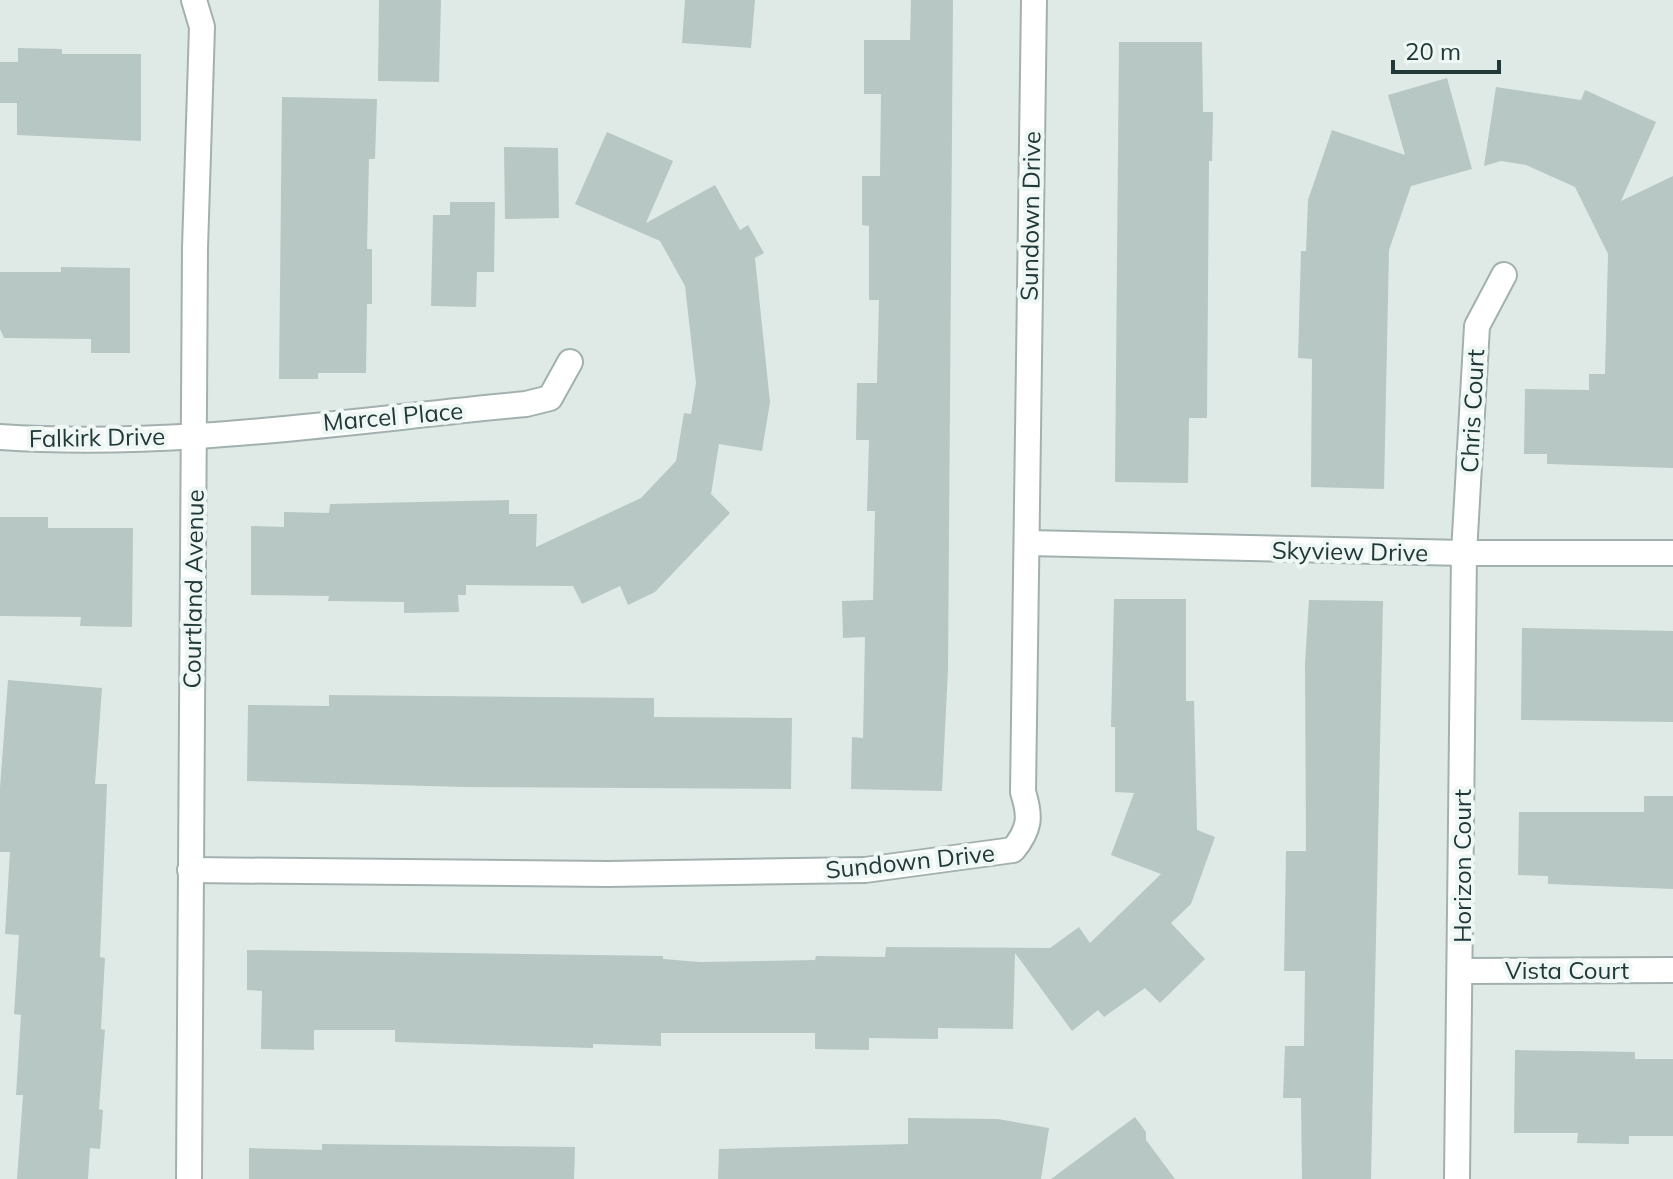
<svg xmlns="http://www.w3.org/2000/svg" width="1673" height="1179" font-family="Mulish,sans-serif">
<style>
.building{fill:#b7c7c4}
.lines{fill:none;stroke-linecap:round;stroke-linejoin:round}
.minor-casing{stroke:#a2b1af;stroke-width:28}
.minor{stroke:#fff;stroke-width:24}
.labels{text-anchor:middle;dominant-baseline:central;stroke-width:8;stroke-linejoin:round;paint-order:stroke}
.street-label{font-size:24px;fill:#203938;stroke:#eff7f4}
</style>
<rect width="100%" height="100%" fill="#dfeae7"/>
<g class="building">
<polygon points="379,0 441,0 439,82 378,81"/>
<polygon points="685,0 755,0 751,48 682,43"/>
<polygon points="911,0 953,0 948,669 942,791 851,789 852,737 863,738 865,637 843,638 842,601 873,600 875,511 867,511 869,440 856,440 857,383 877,383 879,300 869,300 869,226 862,225 862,176 880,176 881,94 864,94 864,40 910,40"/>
<polygon points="1119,42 1202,42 1203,112 1213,112 1212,161 1209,161 1207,418 1189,418 1188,483 1115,482"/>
<polygon points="18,48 62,49 62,54 141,54 141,141 17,135 17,103 0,103 0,62 18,62"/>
<polygon points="1447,78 1472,169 1411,186 1389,250 1384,489 1311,487 1312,359 1298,358 1301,251 1306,251 1308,200 1332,130 1405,155 1388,95"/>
<polygon points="1496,87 1581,100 1585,90 1656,122 1621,201 1673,176 1673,468 1547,464 1547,454 1524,454 1525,389 1589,390 1589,374 1605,374 1608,254 1575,187 1526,165 1501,161 1484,166"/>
<polygon points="282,97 377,99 375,159 369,159 367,249 372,249 372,304 367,304 366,373 318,373 318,379 279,379"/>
<polygon points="607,132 673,161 646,223 715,185 740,230 748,225 764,253 755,258 770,402 762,451 719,444 711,494 730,513 655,592 628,605 620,586 582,604 573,586 466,585 466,595 458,595 459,612 404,613 404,602 328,601 329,596 251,595 251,526 284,527 284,512 329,513 330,504 509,500 509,514 537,514 536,547 641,498 676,461 684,413 691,414 696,383 685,286 660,241 575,204"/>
<polygon points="504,147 558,148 559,218 505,219"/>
<polygon points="450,202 495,202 494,272 477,272 476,307 431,306 433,215 450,215"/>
<polygon points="61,267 130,268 130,353 91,353 91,339 4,338 0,329 0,272 61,272"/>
<polygon points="0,517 48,517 48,528 133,528 132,627 80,626 81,617 0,616"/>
<polygon points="1114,599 1186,599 1186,701 1194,701 1197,830 1215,837 1191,904 1171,923 1205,959 1160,1003 1145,988 1104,1017 1098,1010 1072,1031 1015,953 1013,1029 938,1028 938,1039 869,1038 869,1050 815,1049 815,1033 661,1033 661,1046 593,1044 593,1048 395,1042 395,1030 314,1030 314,1050 261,1049 262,991 247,990 247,950 663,956 663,959 700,962 815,960 816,956 885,957 886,947 1050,948 1079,927 1090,943 1161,874 1111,855 1134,793 1115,792 1115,727 1111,727"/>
<polygon points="1309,600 1383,601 1371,1179 1302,1179 1301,1098 1283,1098 1285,1046 1304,1046 1305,971 1284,971 1286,851 1306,851 1305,663"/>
<polygon points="1522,628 1673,631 1673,722 1521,720"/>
<polygon points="8,680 102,688 95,784 107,784 100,957 105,958 101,1029 105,1030 99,1109 103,1110 100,1149 90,1148 88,1179 17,1179 23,1095 16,1095 21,1015 14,1014 19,935 5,934 10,852 0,852 0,788"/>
<polygon points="329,695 654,698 654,717 792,718 791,789 465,787 247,781 248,705 329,706"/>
<polygon points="1644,796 1673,796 1673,889 1548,884 1548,876 1518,875 1519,812 1644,812"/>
<polygon points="1515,1050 1635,1052 1635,1059 1673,1059 1673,1136 1629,1136 1629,1144 1577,1143 1578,1133 1514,1133"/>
<polygon points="1135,1117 1146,1132 1146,1140 1175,1179 1051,1179"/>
<polygon points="908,1118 998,1119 1049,1128 1041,1179 718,1179 719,1149 908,1144"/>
<polygon points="322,1144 575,1147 574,1179 249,1179 249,1148 322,1150"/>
</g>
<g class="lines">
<g class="minor-casing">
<g id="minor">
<path d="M0 437C173 449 354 420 526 404L550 398 570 362"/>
<polyline points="1028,543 1464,553 1673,553"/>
<path d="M190 870 608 874 865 870 1013 850C1030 829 1031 817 1023 792L1034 0"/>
<polyline points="1461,971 1673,970"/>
<polyline points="189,1179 195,248 202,27 194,0"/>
<polyline points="1457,1179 1464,553 1477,326 1504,275"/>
</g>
</g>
<use href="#minor" class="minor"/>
</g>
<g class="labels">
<g class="street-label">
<text transform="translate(1030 216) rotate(-89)">Sundown Drive</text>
<text transform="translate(1472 411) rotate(-87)">Chris Court</text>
<text transform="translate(393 416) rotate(-5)">Marcel Place</text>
<text transform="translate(97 437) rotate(-1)">Falkirk Drive</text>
<text transform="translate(1350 551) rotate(1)">Skyview Drive</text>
<text transform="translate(193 589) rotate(-89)">Courtland Avenue</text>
<text transform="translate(910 861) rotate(-6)">Sundown Drive</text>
<text transform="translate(1462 866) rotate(-90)">Horizon Court</text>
<text x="1567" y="970">Vista Court</text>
</g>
</g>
<path d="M1393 60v12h106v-12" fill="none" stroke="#203938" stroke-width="4"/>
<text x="1405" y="60" font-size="24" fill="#203938" stroke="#eff7f4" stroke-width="6" paint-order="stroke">20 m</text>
</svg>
